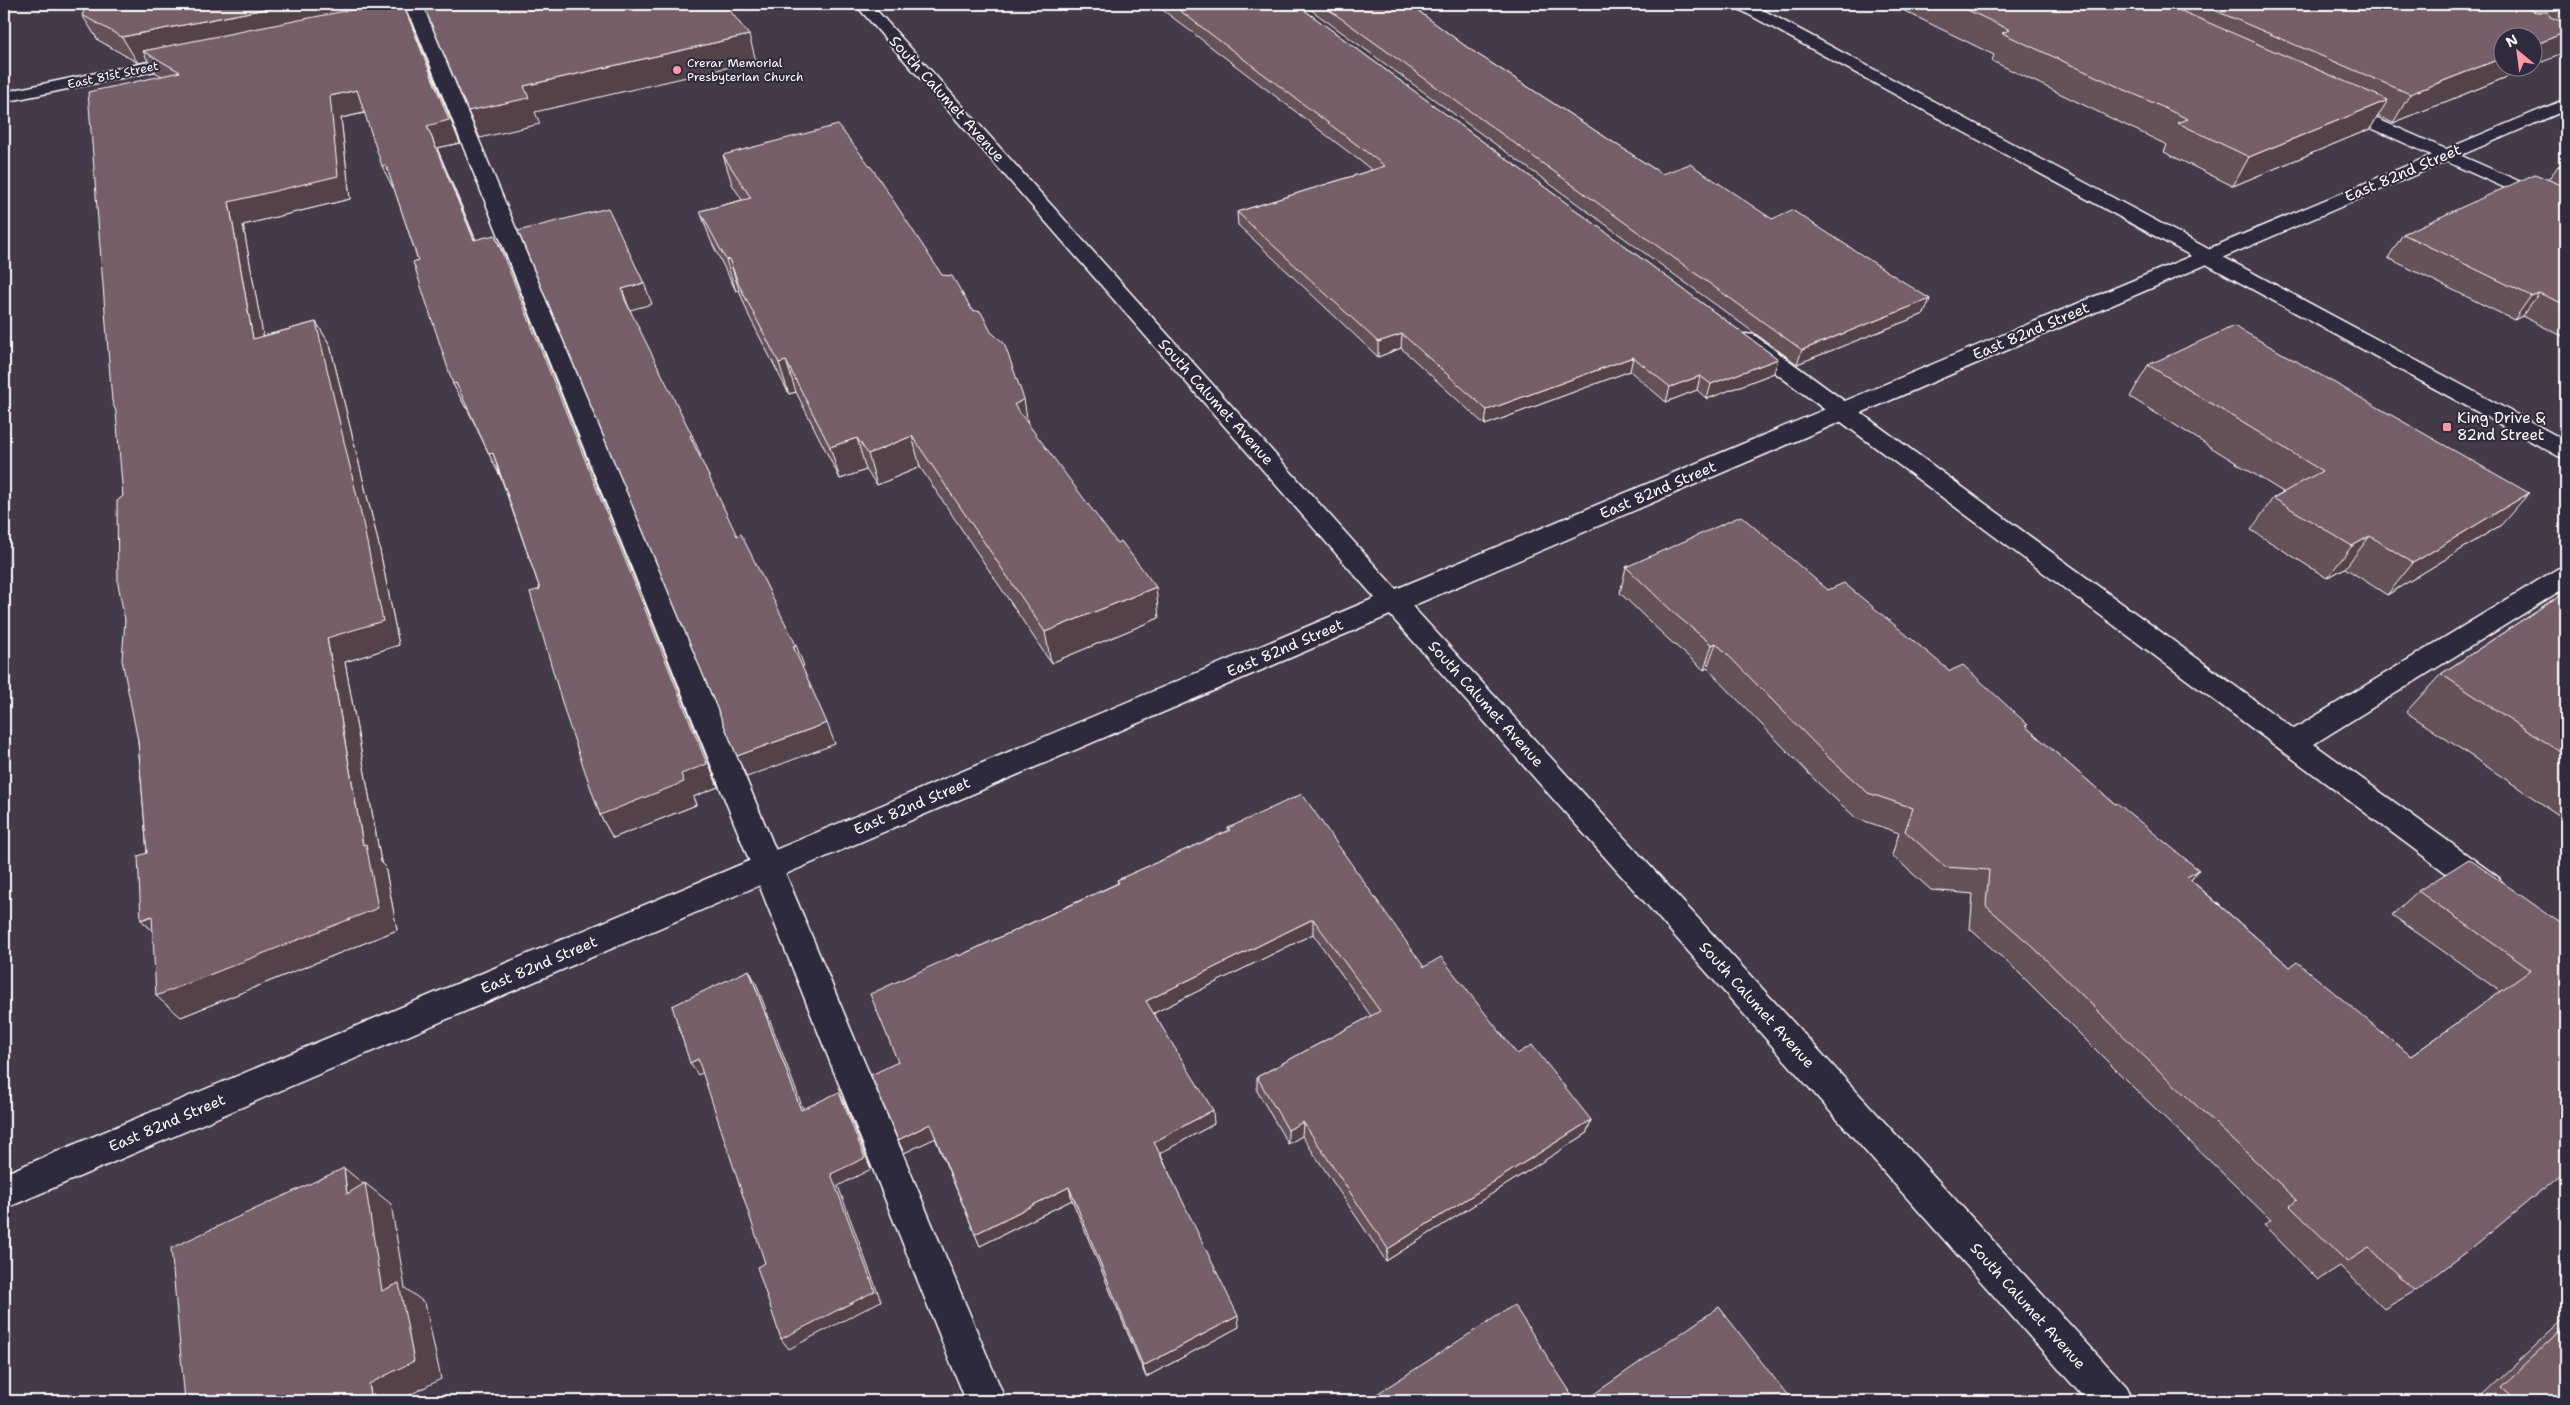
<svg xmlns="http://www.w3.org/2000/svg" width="2570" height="1405" font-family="'Shantell Sans',sans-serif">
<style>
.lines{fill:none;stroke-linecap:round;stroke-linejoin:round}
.service-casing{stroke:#fff;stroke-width:3}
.minor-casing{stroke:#fff;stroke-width:3}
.tertiary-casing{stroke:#fff;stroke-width:3}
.service{fill:#2f2a3d;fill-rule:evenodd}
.minor{fill:#2f2a3d;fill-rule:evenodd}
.tertiary{fill:#2f2a3d;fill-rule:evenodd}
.wall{fill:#655159;stroke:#fff}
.shaded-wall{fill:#534249;stroke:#fff}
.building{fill:#765e68;stroke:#fff}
.poi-dot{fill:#ff9aa2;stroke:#2f2a3d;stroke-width:2}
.labels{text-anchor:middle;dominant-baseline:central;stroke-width:4;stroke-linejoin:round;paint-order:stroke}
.far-poi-label{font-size:12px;fill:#fff;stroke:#2f2a3d;text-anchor:start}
.far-street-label{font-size:12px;fill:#fff;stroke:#2f2a3d}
.street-label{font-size:15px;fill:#fff;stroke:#2f2a3d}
.poi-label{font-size:15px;fill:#fff;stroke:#2f2a3d;text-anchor:start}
</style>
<rect width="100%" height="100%" fill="#443a4a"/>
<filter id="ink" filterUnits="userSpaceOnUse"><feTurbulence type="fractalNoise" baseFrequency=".02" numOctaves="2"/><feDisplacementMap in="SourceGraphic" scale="10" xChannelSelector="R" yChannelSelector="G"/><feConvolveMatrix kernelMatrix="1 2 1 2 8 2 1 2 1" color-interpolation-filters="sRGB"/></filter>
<g filter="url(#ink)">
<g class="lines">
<g class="service-casing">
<g id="service">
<polygon points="406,4 422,4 1006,1401 966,1401"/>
<polygon points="2339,102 2566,202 2566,215 2333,111 2330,107 2333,103"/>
<polygon points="1746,334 1754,335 2294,729 2557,569 2566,566 2566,587 2314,744 2499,878 2503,887 2499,896 2488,900 2477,896 1738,345 1735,340 1738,335"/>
</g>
</g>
<g class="minor-casing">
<g id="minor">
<polygon points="436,4 466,4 458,9 370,27 362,22 370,17"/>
<polygon points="855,4 871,4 1396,589 2566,99 2566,110 1412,606 2127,1387 2133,1401 2087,1401 1390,615 4,1209 4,1174 1375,598"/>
<polygon points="188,54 196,59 194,63 4,102 4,92"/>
</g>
</g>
<g class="tertiary-casing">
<polygon id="tertiary" points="1733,4 1752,4 2566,441 2566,458 2558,456 1735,7"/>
</g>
<use href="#service" class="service"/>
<use href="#minor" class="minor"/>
<use href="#tertiary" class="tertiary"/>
</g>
<g class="wall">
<polygon points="1155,4 1296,4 1778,359 1774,373 1707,399 1697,390 1666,402 1630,371 1485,425 1401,348 1378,357 1238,225 1237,212 1372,170"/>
<polygon points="1303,4 1409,4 1468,48 1662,174 1772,219 1930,299 1924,314 1797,364"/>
<polygon points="1890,4 2566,4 2566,46 2560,55 2502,68 2529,68 2393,123 2378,116 2370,129 2233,186 2164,152 2167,145 1992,61 1994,55"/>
<polygon points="405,8 460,143 437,148 476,240 506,258 718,787 693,797 696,805 613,838 600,815 540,589 501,478 489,454 467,408 466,408 453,384 418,260 394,188 365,113 341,118 350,199 243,225 263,336 316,322 330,345 378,541 399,645 345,662 381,862 385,866 397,930 181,1017 153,931 141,920 147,853 138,741 125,620 123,496 162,76 156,73 148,61 138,63 98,40 82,15 406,8"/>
<polygon points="723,155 1028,424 1159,618 1051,663 920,467 877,485 866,470 840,479 796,392 789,394 749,316 739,290 736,291 711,241 700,211 742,200 732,184"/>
<polygon points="2566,162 2566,338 2522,316 2514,320 2388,258 2403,234 2548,180 2558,166"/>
<polygon points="2148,365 2501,525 2387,595 2345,568 2327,578 2251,530 2273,498 2283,492 2130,397"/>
<polygon points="1626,567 1828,590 1950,671 2026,727 2115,804 2199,870 2191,880 2290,967 2411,1056 2501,992 2392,915 2418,891 2566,927 2415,1291 2384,1309 2340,1266 2318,1280 2264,1225 2271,1220 2131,1085 2015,969 1970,929 1973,894 1931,890 1892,855 1899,833 1856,818 1817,782 1707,668 1704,670 1668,639 1620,593"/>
<polygon points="2566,591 2566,820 2406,712 2441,674"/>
<polygon points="1228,828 1424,967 1517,1054 1591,1120 1586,1134 1386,1261 1302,1136 1288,1144 1257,1091 1257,1077 1371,1016 1313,934 1154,1013 1214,1124 1160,1153 1239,1327 1146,1377 1072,1200 980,1246 935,1138 904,1153 898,1140 898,1062 959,956 1118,883 1117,880 1228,831"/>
<polygon points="2566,1317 2566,1401 2488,1401 2482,1396"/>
</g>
<g class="shaded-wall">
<polygon points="291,4 406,4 405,8 460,143 437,148 485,263 474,240 427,126 405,8 143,51 148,61 138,63 122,37"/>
<polygon points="2566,32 2566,46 2560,55 2532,66 2532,46"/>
<polygon points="749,35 756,61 535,112 540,124 480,138 468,111 524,86"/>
<polygon points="2502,58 2502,68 2529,68 2393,123 2410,94"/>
<polygon points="357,90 368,112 341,118 350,199 243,225 268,362 253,339 229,202 330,96"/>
<polygon points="2388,100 2370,129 2233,186 2249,157"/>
<polygon points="386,165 397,187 393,188 382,166"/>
<polygon points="495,235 506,258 718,787 693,797 696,805 613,838 600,815"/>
<polygon points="729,259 739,290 736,291 726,260"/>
<polygon points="644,283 652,304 630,310 634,321 622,289"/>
<polygon points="2539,293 2522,316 2514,320 2531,296"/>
<polygon points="1930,299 1924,314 1797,364 1802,350"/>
<polygon points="316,322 330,345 378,541 399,645 345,662 381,862 385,866 397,930 181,1017 156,996 363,845 327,638"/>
<polygon points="1402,334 1401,348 1378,357 1378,342"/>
<polygon points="1633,357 1630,371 1485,425 1487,410"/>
<polygon points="1778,359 1774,373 1707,399 1711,384"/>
<polygon points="786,361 796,392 789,394 779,363"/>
<polygon points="1700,376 1697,390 1666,402 1670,387"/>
<polygon points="456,383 469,407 466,408 453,384"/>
<polygon points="1024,399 1029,431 1014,405"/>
<polygon points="692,435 701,456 699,457 690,436"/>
<polygon points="912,436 920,467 877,485 868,454"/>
<polygon points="857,438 866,470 840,479 830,447"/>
<polygon points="493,453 501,478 489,454"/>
<polygon points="2529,493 2501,525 2387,595 2413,563"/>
<polygon points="2370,536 2345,568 2327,578 2352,546"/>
<polygon points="1156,587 1159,618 1051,663 1045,632"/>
<polygon points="1716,643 1707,668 1704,670 1712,645"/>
<polygon points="796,645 804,666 801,667 793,646"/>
<polygon points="827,723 835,744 747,777 737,756"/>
<polygon points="2199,870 2179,894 2187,877"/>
<polygon points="152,916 165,942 141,920"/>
<polygon points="1313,919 1313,934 1148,1016 1146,1001"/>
<polygon points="749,970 756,983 808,1122 801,1110"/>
<polygon points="698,1059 706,1071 698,1075 690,1063"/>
<polygon points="839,1092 845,1104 871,1169 838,1186 881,1301 789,1349 781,1339 831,1174"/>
<polygon points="1213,1110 1214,1124 1157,1155 1154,1142"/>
<polygon points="1591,1120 1586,1134 1386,1261 1388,1249"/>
<polygon points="1303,1122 1302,1136 1288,1144 1288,1130"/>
<polygon points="930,1124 936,1138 904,1153 898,1140"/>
<polygon points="344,1168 366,1186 365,1183 391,1204 405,1288 425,1303 441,1379 398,1401 372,1401 369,1384 382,1291 347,1194"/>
<polygon points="1069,1187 1072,1200 980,1246 975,1234"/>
<polygon points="1238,1316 1239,1327 1146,1377 1143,1366"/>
</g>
<g class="building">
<polygon points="87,4 291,4 122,37 82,15"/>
<polygon points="380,4 403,4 449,120 427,126 474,240 495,235 707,764 681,774 684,782 600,815 566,716 530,592 540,589 493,453 489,454 456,383 453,384 413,262 418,260 386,165 382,166 357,90 330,96 338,176 229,202 253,339 316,322 362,518 383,621 327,638 363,845 366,844 378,908 156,996 152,916 141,920 138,856 147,853 138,741 122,660 125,620 118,584 117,501 123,496 116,412 112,401 88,92 180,72 143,51"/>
<polygon points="423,4 725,4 749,35 524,86 529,98 468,111"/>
<polygon points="1171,4 1296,4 1778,359 1711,384 1700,376 1670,387 1633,357 1487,410 1402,334 1378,342 1237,212 1385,166"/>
<polygon points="1321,4 1409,4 1468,48 1662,174 1690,164 1772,219 1792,210 1930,299 1802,350"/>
<polygon points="1955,4 2165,4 2388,100 2249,157 2178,123 2188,119 2002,33 2010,30"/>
<polygon points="2200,4 2514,4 2536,12 2548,12 2550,17 2566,23 2566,32 2532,46 2532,38 2502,38 2502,58 2410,94"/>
<polygon points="2556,4 2566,4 2566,8"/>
<polygon points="838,125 874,171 942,275 952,276 972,310 981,312 991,332 1004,343 1024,399 1014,405 1117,543 1121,541 1156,587 1045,632 912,436 868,454 857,438 830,447 786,361 779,363 739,285 729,259 726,260 700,211 751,198 723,155"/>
<polygon points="2566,162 2566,170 2558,166"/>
<polygon points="2535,174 2566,187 2566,305 2539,293 2531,296 2403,234"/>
<polygon points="608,208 644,283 622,289 625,300 692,435 690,436 737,536 741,534 796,645 793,646 827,723 737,756 518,231"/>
<polygon points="2234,326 2529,493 2413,563 2370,536 2352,546 2273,498 2322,471 2148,365"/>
<polygon points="1741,516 1828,590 1844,583 1950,671 1963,665 2028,725 2025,726 2115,804 2117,803 2199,870 2187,877 2290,967 2297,962 2411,1056 2531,970 2418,891 2469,859 2566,927 2566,1170 2472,1248 2415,1291 2369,1248 2347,1262 2290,1206 2297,1200 2152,1064 2032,946 1986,906 1989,870 1945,867 1905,831 1913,808 1868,793 1829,758 1716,643 1712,645 1675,614 1626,567"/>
<polygon points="2566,591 2566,756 2441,674"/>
<polygon points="1302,794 1424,967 1441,957 1517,1054 1532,1045 1591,1120 1388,1249 1303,1122 1288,1130 1257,1077 1380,1011 1313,919 1146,1001 1213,1110 1154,1142 1238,1316 1143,1366 1069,1187 975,1234 930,1124 898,1140 871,1075 898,1062 870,994 958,954 959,956 1119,883 1117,880 1230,830 1228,828"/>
<polygon points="749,970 801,1110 839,1092 865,1158 831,1174 875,1291 781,1339 757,1267 765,1263 698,1059 690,1063 672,1006"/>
<polygon points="344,1168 347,1194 365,1183 382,1291 399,1283 414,1361 369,1384 372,1401 185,1401 171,1248"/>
<polygon points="1514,1305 1576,1401 1366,1401"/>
<polygon points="1719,1307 1792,1401 1584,1401"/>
<polygon points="2566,1326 2566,1401 2517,1401 2501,1387"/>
</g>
</g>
<g class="poi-dot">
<circle cx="677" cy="70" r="5"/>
<rect x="2442" y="422" width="10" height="10" rx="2.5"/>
</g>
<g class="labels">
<g class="far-poi-label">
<text x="687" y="63">Crerar Memorial<tspan x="687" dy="14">Presbyterian Church</tspan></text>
</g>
<g class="far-street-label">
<text transform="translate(113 75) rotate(-12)">East 81st Street</text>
</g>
<g class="street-label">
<text transform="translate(947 99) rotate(48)">South Calumet Avenue</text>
<text transform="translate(2403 173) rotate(-23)">East 82nd Street</text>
<text transform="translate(2031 331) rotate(-23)">East 82nd Street</text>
<text transform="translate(1216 402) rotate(48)">South Calumet Avenue</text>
<text transform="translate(1658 490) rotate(-23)">East 82nd Street</text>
<text transform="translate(1285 648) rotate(-23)">East 82nd Street</text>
<text transform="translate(1486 704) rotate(48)">South Calumet Avenue</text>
<text transform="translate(912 806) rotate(-23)">East 82nd Street</text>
<text transform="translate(539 965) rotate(-23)">East 82nd Street</text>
<text transform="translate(1757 1005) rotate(48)">South Calumet Avenue</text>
<text transform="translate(167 1123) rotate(-23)">East 82nd Street</text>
<text transform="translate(2028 1306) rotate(48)">South Calumet Avenue</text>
</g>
<g class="poi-label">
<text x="2457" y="418">King Drive &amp;<tspan x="2457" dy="17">82nd Street</tspan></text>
</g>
</g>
<rect width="2570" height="1405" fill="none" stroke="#2f2a3d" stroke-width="20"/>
<rect x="10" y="10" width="2550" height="1385" fill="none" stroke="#fff" stroke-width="2" filter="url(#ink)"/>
<g transform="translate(2518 52) rotate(331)"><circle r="24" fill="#2f2a3d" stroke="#827f8b"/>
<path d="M0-4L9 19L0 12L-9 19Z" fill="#ff9aa2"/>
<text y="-8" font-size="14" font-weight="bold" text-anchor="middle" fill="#ffffff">N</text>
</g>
</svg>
